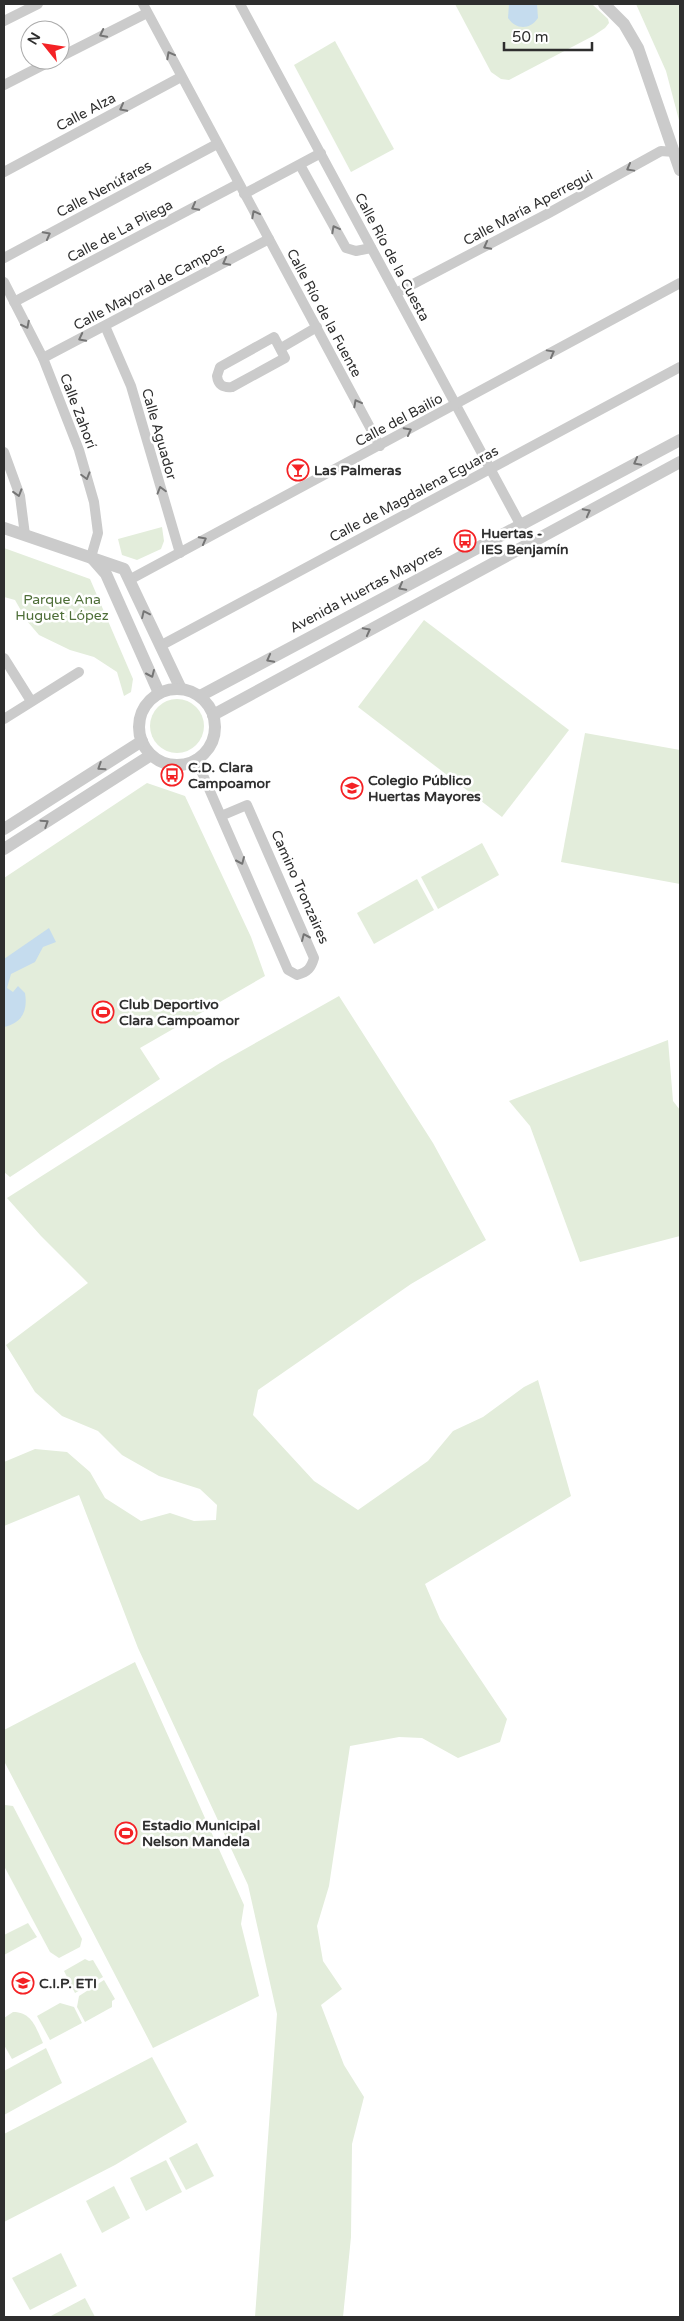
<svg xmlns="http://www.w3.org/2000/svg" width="684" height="2321" font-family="'Varela Round',sans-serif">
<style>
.green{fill:#e3eddb}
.water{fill:#c5dcee}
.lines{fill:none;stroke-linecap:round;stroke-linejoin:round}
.minor{stroke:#cbcbcb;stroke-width:10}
.tertiary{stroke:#cbcbcb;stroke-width:12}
.oneway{stroke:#757575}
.labels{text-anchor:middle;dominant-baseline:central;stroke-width:5;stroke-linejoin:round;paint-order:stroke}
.street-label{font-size:14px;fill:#2e2e2e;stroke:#fff}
.poi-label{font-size:14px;font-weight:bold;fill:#2e2e2e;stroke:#fff;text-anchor:start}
.park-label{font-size:14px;fill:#4e6e38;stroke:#fff}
</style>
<rect width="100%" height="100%" fill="#fff"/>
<g class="green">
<polygon points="455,4 592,4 608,19 609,23 605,28 593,36 509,80 501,79 491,72"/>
<polygon points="636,4 680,4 680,124 666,71"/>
<polygon points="335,41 394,149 351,172 294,65"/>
<polygon points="162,527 164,541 161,549 137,560 122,555 118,539"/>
<polygon points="4,548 90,579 133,679 131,692 124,696 117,672 94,657 70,650 39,635 27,621 15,600 4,597"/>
<polygon points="424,620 569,730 502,817 358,707"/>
<circle cx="177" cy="726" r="27"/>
<polygon points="585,733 680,750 680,884 561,862"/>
<polygon points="147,783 185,796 251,937 265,976 140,1048 160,1079 10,1177 4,1172 4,878"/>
<polygon points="482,843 499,875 438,909 421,877"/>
<polygon points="417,879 434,910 374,944 357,913"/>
<polygon points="339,996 433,1143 486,1240 411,1284 258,1390 253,1415 314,1481 358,1510 428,1461 453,1431 483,1417 524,1387 538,1380 571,1496 425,1584 440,1619 507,1719 500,1742 458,1758 422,1738 399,1737 350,1746 329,1886 317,1926 323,1961 342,1989 321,2005 344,2065 364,2097 352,2144 351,2237 343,2317 255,2317 277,2014 248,1885 138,1648 79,1495 4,1526 4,1462 35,1449 67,1452 90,1472 105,1498 141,1521 170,1513 194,1521 216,1520 217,1505 200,1489 159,1476 122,1455 98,1431 62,1416 35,1392 6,1345 88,1283 41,1236 7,1198 220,1063"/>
<polygon points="668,1040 673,1101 680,1110 680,1236 580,1262 530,1126 509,1101"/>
<polygon points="135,1662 244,1905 241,1924 259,1996 153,2048 4,1761 4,1730"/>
<polygon points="5,1805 13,1806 82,1939 80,1947 59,1958 50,1952 4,1866"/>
<polygon points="28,1923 37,1937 4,1955 4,1935"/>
<polygon points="85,1959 89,1961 93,1960 103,1977 75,1993 64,1971"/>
<polygon points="104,1980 115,1999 112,2001 112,2007 85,2022 77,2007 79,1996"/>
<polygon points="60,2003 74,2007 82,2023 50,2040 37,2016"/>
<path d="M13 2012C32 2012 36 2028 43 2043L12 2059 4 2045V2018Z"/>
<polygon points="46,2048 62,2083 4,2115 4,2071"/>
<polygon points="152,2057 187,2122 115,2165 4,2222 4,2134"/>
<polygon points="197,2143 214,2176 186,2190 169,2158"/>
<polygon points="166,2160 182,2192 146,2211 130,2178"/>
<polygon points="114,2186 130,2218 102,2233 86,2201"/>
<polygon points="61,2253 77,2286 30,2310 12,2278"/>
<polygon points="85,2298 95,2317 49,2317"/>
</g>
<g class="water">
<path d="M509 4H537L538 18C530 30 516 30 508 18Z"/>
<path d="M49 928 56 942 43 947 35 962 11 974 7 988 13 992 18 986 25 993C28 1011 22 1023 4 1027V959Z"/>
</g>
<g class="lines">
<g class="minor">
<polyline points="143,4 380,446"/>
<polyline points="240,4 520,524"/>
<polyline points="4,21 38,4"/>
<polyline points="60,57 147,13"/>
<polyline points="4,85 53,60"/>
<polyline points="300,165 346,248 356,251 371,248"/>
<polyline points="4,172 181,77"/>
<polyline points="244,194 321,153"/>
<polyline points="4,258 217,144"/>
<polyline points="4,282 43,358 79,450 94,502 98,533 91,557"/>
<polyline points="396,293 547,214 661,151 674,152"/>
<polyline points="14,302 238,184"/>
<polyline points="105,326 131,386 180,553"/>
<path d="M274 337 285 358 232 387C223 388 218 385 217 376L220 367Z"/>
<polyline points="281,348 317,327"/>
<polyline points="43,358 269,239"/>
<polyline points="4,452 20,496 25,535"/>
<polyline points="129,580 680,283"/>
<polyline points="160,646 680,367"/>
<polyline points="4,658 31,701"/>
<polyline points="4,719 79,672"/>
<path d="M196 759 288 970 297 975C308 972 311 968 314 958L247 805 221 816"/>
</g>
<g class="tertiary">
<polyline points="604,4 624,24 638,48 680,170"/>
<polyline points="4,528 124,569 181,689"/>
<polyline points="91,557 106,574 159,693"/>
<circle cx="177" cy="727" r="38"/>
<polyline points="200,696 680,440"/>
<polyline points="213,715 680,462"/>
<polyline points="4,829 142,741"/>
<polyline points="4,849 151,755"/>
</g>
</g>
<defs><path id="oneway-chevron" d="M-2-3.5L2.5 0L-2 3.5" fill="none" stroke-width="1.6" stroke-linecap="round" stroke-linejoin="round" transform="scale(1.25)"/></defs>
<g class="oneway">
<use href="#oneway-chevron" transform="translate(103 34) rotate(153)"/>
<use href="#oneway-chevron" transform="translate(170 55) rotate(-118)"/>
<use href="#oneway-chevron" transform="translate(123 108) rotate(152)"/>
<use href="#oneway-chevron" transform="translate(630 168) rotate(151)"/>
<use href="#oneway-chevron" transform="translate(195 207) rotate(152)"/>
<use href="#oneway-chevron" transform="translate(255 214) rotate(-118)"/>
<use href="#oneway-chevron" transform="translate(335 229) rotate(-118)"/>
<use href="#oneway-chevron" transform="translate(47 235) rotate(-28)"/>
<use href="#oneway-chevron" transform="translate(487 246) rotate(152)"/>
<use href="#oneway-chevron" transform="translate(226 262) rotate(152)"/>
<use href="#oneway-chevron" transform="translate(26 325) rotate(63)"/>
<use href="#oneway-chevron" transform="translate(82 338) rotate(153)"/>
<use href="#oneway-chevron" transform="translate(551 353) rotate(-29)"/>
<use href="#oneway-chevron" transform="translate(357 403) rotate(-118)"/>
<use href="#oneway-chevron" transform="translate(408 431) rotate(-28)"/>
<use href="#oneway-chevron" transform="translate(637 462) rotate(152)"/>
<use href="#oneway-chevron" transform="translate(86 476) rotate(74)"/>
<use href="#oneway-chevron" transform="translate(161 490) rotate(-106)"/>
<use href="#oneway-chevron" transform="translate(18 493) rotate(73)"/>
<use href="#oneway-chevron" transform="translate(587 512) rotate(-28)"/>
<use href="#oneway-chevron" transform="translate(203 540) rotate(-28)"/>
<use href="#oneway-chevron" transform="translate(402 587) rotate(152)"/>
<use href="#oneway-chevron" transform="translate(145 614) rotate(-115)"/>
<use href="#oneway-chevron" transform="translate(367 631) rotate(-28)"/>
<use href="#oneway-chevron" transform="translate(270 659) rotate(152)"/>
<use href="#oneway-chevron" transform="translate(151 674) rotate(66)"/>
<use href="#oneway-chevron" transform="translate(101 767) rotate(147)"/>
<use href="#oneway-chevron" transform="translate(45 823) rotate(-33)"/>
<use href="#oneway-chevron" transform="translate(241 861) rotate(66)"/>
<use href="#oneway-chevron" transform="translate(305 937) rotate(-114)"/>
</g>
<defs>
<g id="bar-ring" transform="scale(1.125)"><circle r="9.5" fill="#fff" stroke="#f42225" stroke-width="1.5"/><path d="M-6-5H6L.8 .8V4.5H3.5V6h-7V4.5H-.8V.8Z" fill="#f42225"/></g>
<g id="bus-ring" transform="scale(1.125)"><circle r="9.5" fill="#fff" stroke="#f42225" stroke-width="1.5"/><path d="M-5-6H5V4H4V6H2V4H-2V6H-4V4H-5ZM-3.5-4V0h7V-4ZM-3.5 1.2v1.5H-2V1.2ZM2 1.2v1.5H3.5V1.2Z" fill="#f42225"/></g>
<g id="school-ring" transform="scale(1.125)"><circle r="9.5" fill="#fff" stroke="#f42225" stroke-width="1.5"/><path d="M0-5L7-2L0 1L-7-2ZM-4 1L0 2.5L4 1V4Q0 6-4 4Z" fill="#f42225"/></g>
<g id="stadium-ring" transform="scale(1.125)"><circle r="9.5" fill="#fff" stroke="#f42225" stroke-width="1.5"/><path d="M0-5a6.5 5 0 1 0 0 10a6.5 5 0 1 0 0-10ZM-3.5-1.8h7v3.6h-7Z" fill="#f42225"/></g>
</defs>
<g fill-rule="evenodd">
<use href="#bar-ring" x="298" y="470"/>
<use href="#bus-ring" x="465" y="541"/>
<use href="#bus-ring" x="172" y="775"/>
<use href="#school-ring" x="352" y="788"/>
<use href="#stadium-ring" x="103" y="1012"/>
<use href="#stadium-ring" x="126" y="1833"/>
<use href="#school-ring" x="23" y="1983"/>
</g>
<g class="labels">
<g class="street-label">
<text transform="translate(86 112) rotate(-28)">Calle Alza</text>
<text transform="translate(104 189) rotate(-28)">Calle Nenúfares</text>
<text transform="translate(528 208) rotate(-28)">Calle María Aperregui</text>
<text transform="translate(120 231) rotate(-28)">Calle de La Pliega</text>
<text transform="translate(392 257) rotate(62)">Calle Río de la Cuesta</text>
<text transform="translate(149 287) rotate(-28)">Calle Mayoral de Campos</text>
<text transform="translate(324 313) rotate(62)">Calle Río de la Fuente</text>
<text transform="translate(78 411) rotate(69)">Calle Zahorí</text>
<text transform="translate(399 420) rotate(-28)">Calle del Bailío</text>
<text transform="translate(159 434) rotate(74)">Calle Aguador</text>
<text transform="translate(414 494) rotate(-28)">Calle de Magdalena Eguaras</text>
<text transform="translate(366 589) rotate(-28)">Avenida Huertas Mayores</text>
<text transform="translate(300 887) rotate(66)">Camino Tronzaires</text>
</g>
<g class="poi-label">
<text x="314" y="470">Las Palmeras</text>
<text x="481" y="533">Huertas -<tspan x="481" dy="16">IES Benjamín</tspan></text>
<text x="188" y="767">C.D. Clara<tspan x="188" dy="16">Campoamor</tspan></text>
<text x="368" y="780">Colegio Público<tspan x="368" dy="16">Huertas Mayores</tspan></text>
<text x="119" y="1004">Club Deportivo<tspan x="119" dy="16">Clara Campoamor</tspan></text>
<text x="142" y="1825">Estadio Municipal<tspan x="142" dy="16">Nelson Mandela</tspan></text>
<text x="39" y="1983">C.I.P. ETI</text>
</g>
<g class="park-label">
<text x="62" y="599">Parque Ana<tspan x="62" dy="16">Huguet López</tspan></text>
</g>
</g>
<rect width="684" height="2321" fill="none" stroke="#2e2e2e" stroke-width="10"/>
<g transform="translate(45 45) rotate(300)"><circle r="24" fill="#ffffff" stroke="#ababab"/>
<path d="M0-4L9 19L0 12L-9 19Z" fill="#f42225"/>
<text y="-8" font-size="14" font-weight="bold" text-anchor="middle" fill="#2e2e2e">N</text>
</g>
<path d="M504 42v8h88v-8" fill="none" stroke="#2e2e2e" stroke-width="2.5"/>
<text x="512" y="42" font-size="15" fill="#2e2e2e" stroke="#ffffff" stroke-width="4" paint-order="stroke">50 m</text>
</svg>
